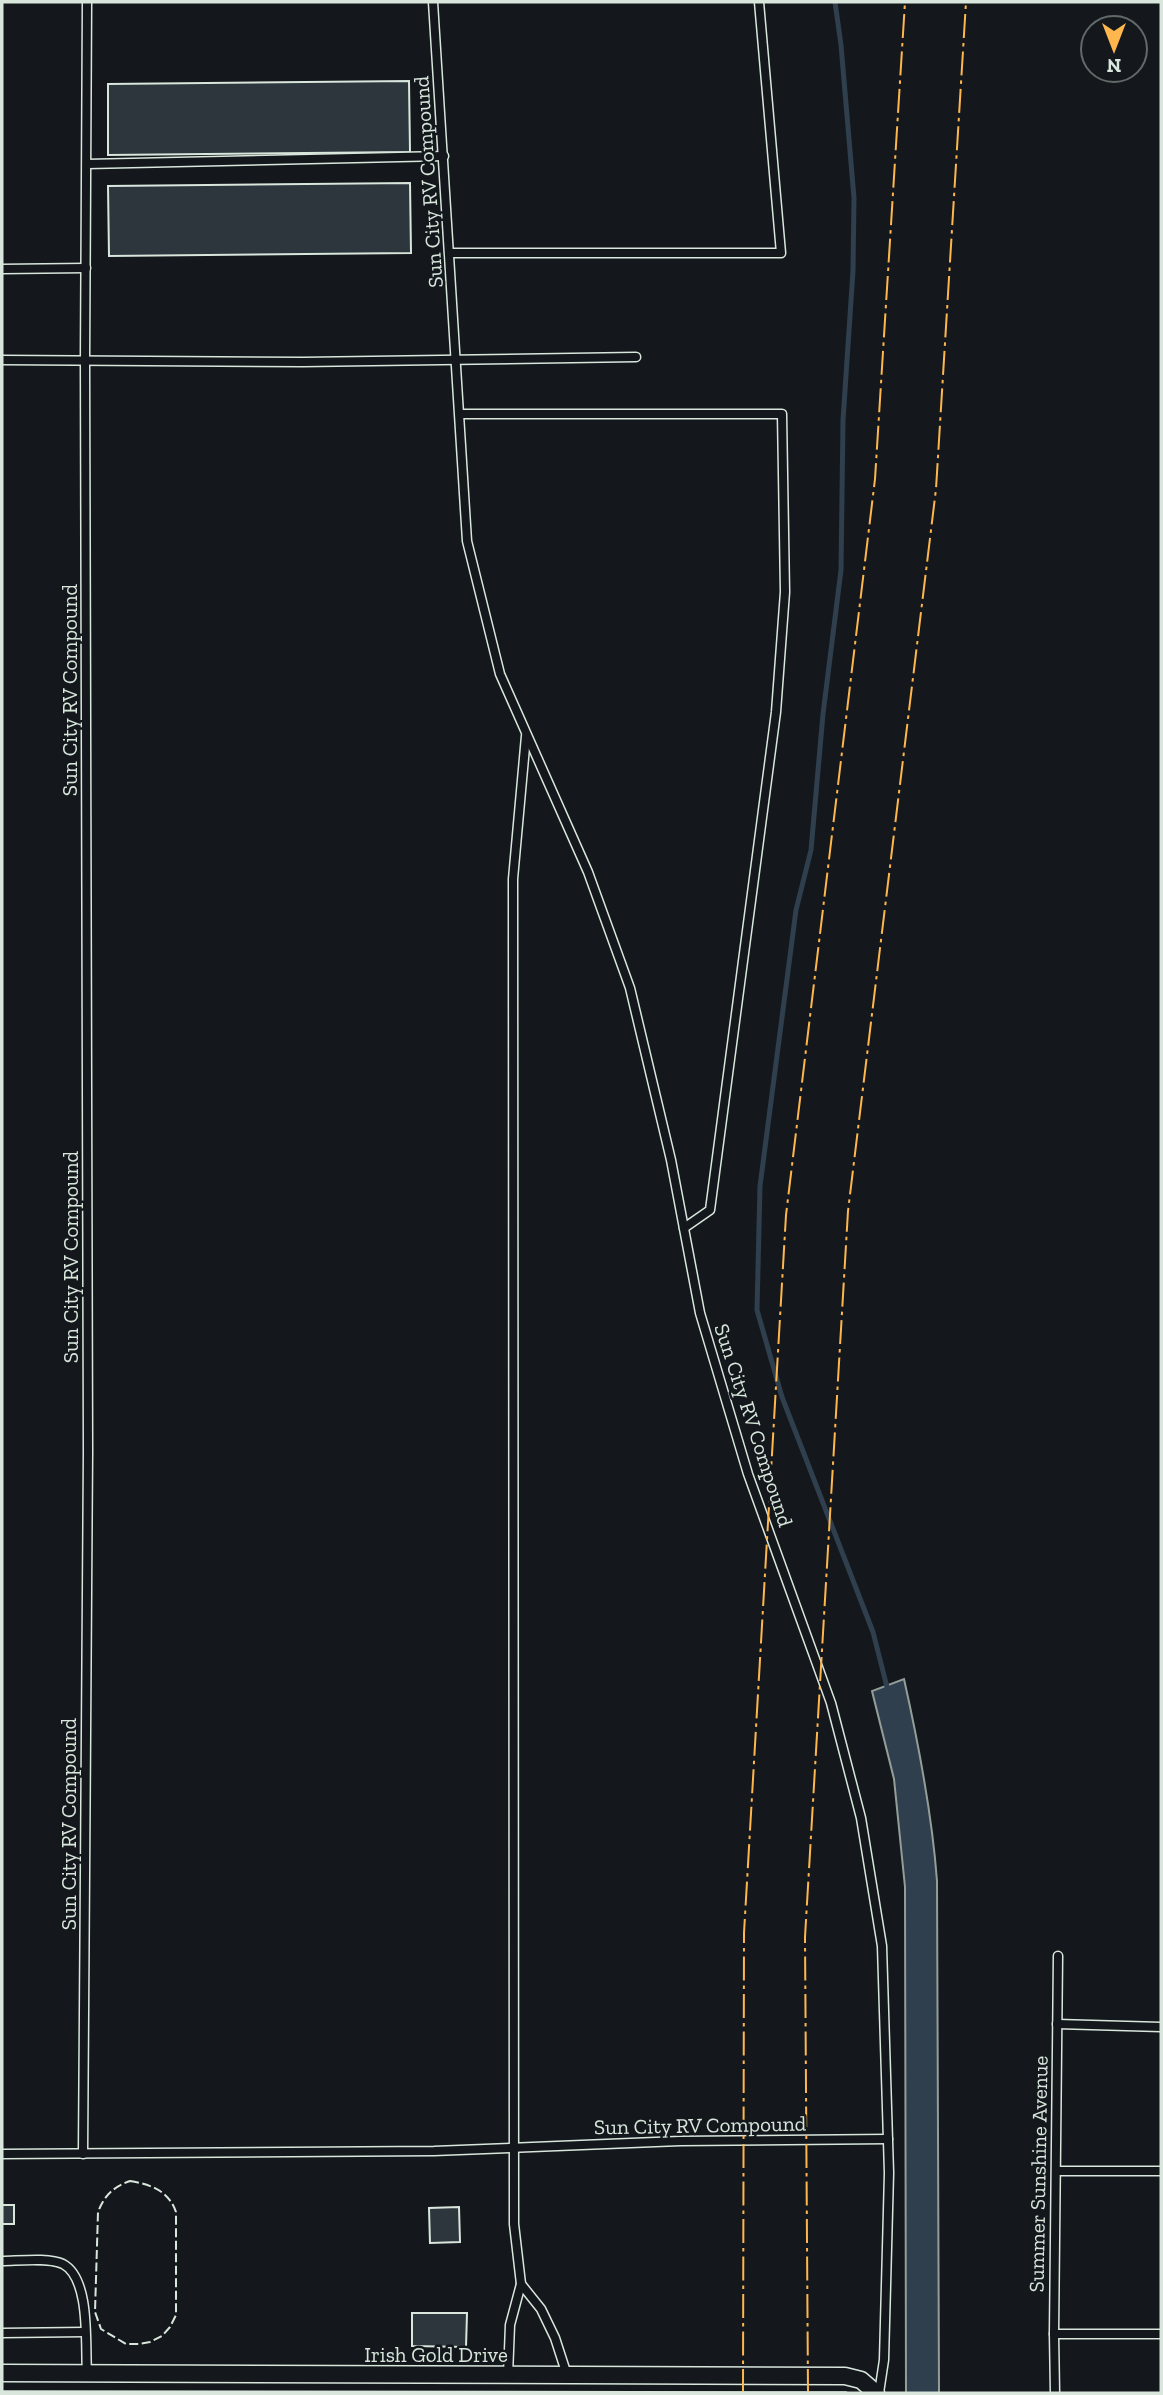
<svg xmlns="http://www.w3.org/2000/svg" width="1163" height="2395" font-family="'Zilla Slab',serif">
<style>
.water{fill:#2f3f4d;stroke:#939e99;stroke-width:2}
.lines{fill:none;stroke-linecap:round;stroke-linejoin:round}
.stream{stroke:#2f3f4d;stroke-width:5}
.building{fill:#2c363c;stroke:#d8e6dc;stroke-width:2}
.service-casing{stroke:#d8e6dc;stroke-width:11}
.minor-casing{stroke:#d8e6dc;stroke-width:19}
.service{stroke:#14181c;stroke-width:8}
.minor{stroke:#14181c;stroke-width:16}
.fence{stroke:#d8e6dc;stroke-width:2;stroke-dasharray:9 3.5;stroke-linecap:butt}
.wall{stroke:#d8e6dc;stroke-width:3.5}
.power{stroke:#ffb74d;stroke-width:2;stroke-dasharray:24 5 3.5 5;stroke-linecap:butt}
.labels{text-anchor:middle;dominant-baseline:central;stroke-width:5;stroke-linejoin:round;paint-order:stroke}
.street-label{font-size:21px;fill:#d8e6dc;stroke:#14181c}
</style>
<rect width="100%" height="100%" fill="#14181c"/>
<path class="water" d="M904 1679C919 1746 932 1813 937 1881L939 2393H906L905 1887 894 1779 872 1691Z"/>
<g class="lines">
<polyline class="stream" points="835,2 841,45 854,198 853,271 843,420 841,570 823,714 811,850 796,910 760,1186 757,1310 782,1397 873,1632 888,1691"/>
</g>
<g class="building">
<polygon points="409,81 410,152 108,155 108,84"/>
<polygon points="410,183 411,253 109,256 108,186"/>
<rect x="2" y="2205" width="12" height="19"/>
<polygon points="459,2207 460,2242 430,2243 429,2208"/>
<polygon points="412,2313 467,2313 466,2347 412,2346"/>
</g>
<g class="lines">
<g class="service-casing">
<g id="service">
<polyline points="433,2 467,541 500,674 588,872 630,988 671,1160 700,1313 748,1474 831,1703 861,1818 882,1946 889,2173 884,2360 879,2393"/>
<polyline points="87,164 444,156"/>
<polyline points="450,253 781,253 759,2"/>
<polyline points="2,269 86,268"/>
<polyline points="2,360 303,362 636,357"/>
<polyline points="460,414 782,414 785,592 776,712 710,1210 684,1228"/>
<polyline points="526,736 513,879 514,2224 521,2284 541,2309 555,2338 567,2375"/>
<polyline points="1057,2024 1161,2027"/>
<polyline points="2,2154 434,2151 680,2141 888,2139"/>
<polyline points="83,2154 88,1452 85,360 87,2"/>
<polyline points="1057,2171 1161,2171"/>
<path d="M2 2261C17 2261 49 2257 63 2264 91 2279 85 2345 87 2373"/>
<polyline points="2,2333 85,2332"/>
<polyline points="1054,2334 1161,2334"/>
<polyline points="508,2375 510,2325 521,2284"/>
<polyline points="1055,2393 1054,2334 1058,1956"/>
</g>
</g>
<g class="minor-casing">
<polyline id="minor" points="2,2373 845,2376 861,2380 876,2393"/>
</g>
<use href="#service" class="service"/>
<use href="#minor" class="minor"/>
<path class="fence" d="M130 2181C150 2184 169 2191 176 2212V2315L170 2327 162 2336 150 2342 139 2344H126L101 2329 95 2312 98 2212C104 2196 113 2187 130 2181Z"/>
<polyline class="wall" points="2,2392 846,2393"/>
<g class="power">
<polyline points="743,2393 744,1933 786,1215 875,479 905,2"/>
<polyline points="808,2393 805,1937 848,1211 936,489 966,2"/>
</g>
</g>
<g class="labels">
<g class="street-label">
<text transform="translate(428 182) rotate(-94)">Sun City RV Compound</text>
<text transform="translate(69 690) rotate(-90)">Sun City RV Compound</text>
<text transform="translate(70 1257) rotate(-90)">Sun City RV Compound</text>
<text transform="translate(754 1425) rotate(72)">Sun City RV Compound</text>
<text transform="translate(68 1824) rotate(-90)">Sun City RV Compound</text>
<text transform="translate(700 2125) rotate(-1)">Sun City RV Compound</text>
<text transform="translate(1038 2174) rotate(-89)">Summer Sunshine Avenue</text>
<text x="436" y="2354">Irish Gold Drive</text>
</g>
</g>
<rect width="1163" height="2395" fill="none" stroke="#d8e6dc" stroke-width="7"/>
<g transform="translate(1114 49) rotate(180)"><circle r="33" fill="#14181c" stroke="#626a69" stroke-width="2"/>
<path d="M0-5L12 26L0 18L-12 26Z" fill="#ffb74d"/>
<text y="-10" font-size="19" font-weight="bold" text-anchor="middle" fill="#d8e6dc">N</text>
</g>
</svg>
